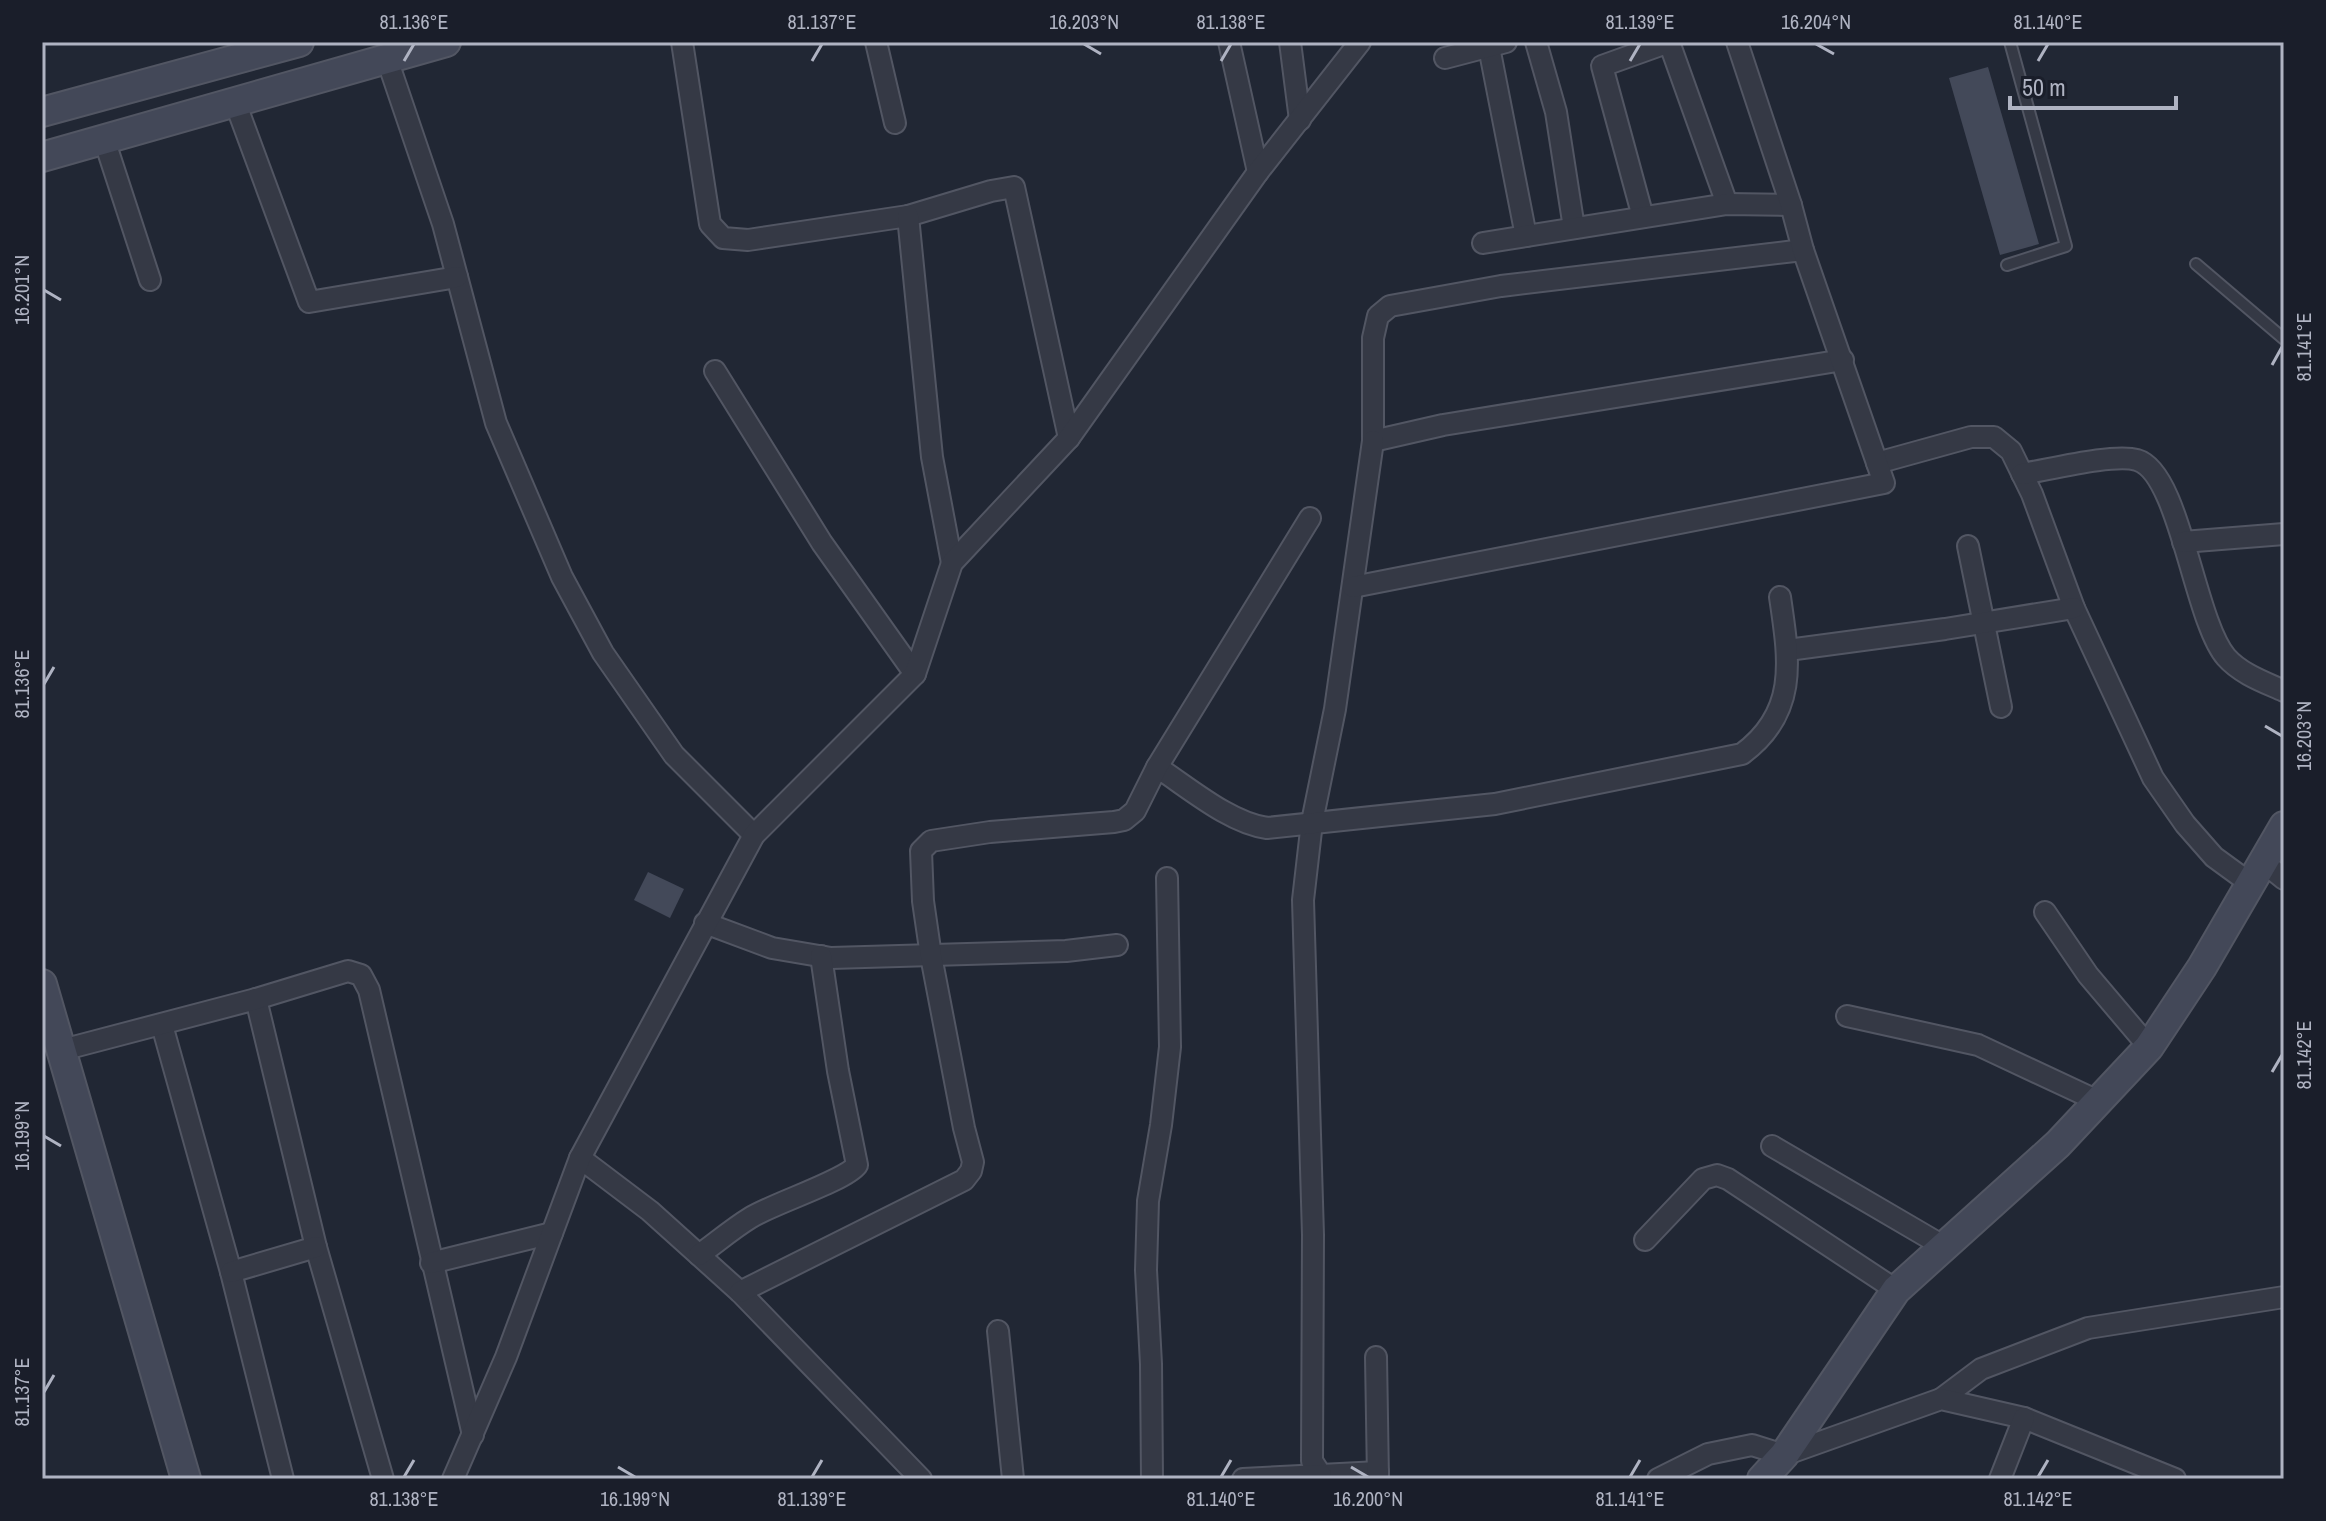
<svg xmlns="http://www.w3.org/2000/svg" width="2326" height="1521" font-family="'Archivo Narrow',sans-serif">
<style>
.building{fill:#434959}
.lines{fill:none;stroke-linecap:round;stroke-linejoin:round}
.lane-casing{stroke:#525663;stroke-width:14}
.street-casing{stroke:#525663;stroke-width:24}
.secondary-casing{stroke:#525663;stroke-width:32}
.lane{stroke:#353945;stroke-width:10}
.street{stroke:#353945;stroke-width:20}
.secondary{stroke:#434858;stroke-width:28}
.ticks{fill:none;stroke:#afb3c2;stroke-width:3}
.neatline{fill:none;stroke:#afb3c2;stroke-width:3}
.ticks-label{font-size:20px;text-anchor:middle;fill:#afb3c2}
</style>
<rect width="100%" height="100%" fill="#212734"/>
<g class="building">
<polygon points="1988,67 2039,244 2000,255 1949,78"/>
<polygon points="648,872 684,889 670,918 634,900"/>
</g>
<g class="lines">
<g class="lane-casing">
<g id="lane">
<polyline points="2196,264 2284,339"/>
<polyline points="2007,265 2066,246 2010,42"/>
</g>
</g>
<g class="street-casing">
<g id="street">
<polyline points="682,42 710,224 723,238 748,240 908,216 991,191 1014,187 1069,438"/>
<polyline points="876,42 895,123"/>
<polyline points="1229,42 1258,172"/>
<polyline points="1290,42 1300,120"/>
<polyline points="1536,42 1556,112 1574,228"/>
<polyline points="1489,47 1526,236"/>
<polyline points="1445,58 1506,42"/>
<polyline points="387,59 443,224 496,423 562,577 603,653 674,755 754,835"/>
<polyline points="235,102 309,302 457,277"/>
<polyline points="104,139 150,280"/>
<polyline points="908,216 932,457 952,563"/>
<polyline points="1643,217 1602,66 1669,42 1727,204"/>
<polyline points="1483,243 1727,204 1791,205"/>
<polyline points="1803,250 1501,286 1390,306 1378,316 1373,338 1373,441 1443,425 1843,360"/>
<polyline points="715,371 822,543 915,674"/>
<polyline points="1373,441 1335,709 1312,822 1303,900 1313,1235 1312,1461 1321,1475 1378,1472"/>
<polyline points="1877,463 1971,437 1994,437 2011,451 2032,494 2074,608 2153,778 2185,824 2214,857 2251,884"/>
<path d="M2022 474C2048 470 2114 453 2137 460 2180 472 2194 620 2226 657 2241 674 2264 682 2284 691"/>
<polyline points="2183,542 2284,534"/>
<polyline points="1968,546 2001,707"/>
<polyline points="1353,587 1884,483 1803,250 1791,205 1737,42"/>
<polyline points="1788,650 1945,629 2074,608"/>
<path d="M1157 767C1189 788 1230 823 1267 828L1495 804 1742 754C1799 712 1789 659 1780 597"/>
<polyline points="2263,862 2284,879"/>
<polyline points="2045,912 2088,975 2149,1047"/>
<polyline points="705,923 772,948 831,958 1066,951 1117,945"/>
<polyline points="256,999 316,1247 383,1479"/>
<polyline points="1847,1016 1978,1045 2100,1102"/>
<polyline points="162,1025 231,1272 283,1479"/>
<polyline points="62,1050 256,999 348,971 361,975 369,990 473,1435"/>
<polyline points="1772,1146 1943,1246"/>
<polyline points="580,1158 650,1211 740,1292 921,1479"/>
<polyline points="1645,1240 1703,1179 1717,1175 1728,1179 1896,1290"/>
<path d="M699 1255C716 1243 732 1229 750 1218 774 1203 845 1181 857 1165L838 1071 821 956"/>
<polyline points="431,1263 552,1233"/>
<polyline points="231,1272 316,1247"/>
<polyline points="740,1292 964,1180 971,1171 973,1162 964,1128 931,956 923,901 921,851 931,841 990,832 1114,822 1124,820 1135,811 1157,767 1310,518"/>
<polyline points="998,1331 1013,1479"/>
<polyline points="1376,1357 1378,1479"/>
<polyline points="1941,1399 1981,1369 2088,1328 2284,1297"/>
<polyline points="453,1479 506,1357 580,1158 754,835 915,674 952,563 1069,438 1258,172 1360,42"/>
<polyline points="1152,1479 1151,1364 1146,1270 1148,1201 1161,1125 1170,1047 1167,878"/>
<polyline points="1243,1479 1321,1475"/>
<polyline points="1658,1479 1708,1454 1752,1445 1784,1455 1941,1399 2024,1418 2175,1479"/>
<polyline points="2000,1479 2024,1418"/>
</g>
</g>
<g class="secondary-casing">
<g id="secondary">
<polyline points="42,112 299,42"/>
<polyline points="42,157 446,42"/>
<polyline points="42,984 186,1479"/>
<polyline points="1762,1479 1784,1455 1896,1290 2058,1144 2149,1047 2202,967 2284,826"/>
</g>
</g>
<use href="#lane" class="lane"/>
<use href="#street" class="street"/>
<use href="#secondary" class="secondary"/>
</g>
<path class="ticks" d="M1084 44 1101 54M1816 44 1834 54M404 61 414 44M812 61 822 44M1221 61 1231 44M1630 61 1640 44M2038 61 2048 44M44 290 61 300M2272 365 2282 347M44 684 54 667M2265 726 2282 736M2272 1072 2282 1055M44 1136 61 1146M44 1392 54 1375M618 1467 635 1477M1351 1467 1368 1477M404 1477 414 1460M812 1477 822 1460M1221 1477 1231 1460M1630 1477 1640 1460M2038 1477 2048 1460"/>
<rect width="2326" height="1521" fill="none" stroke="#1a1e2a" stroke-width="88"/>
<path d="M2010 96v12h166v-12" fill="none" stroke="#afb3c2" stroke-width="4"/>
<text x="2022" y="96" font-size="24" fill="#afb3c2" stroke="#1a1e2a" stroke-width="6" paint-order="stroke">50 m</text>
<rect x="44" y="44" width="2238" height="1433" class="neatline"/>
<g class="ticks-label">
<text x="414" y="29">81.136°E</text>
<text x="822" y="29">81.137°E</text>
<text x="1084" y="29">16.203°N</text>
<text x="1231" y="29">81.138°E</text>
<text x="1640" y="29">81.139°E</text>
<text x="1816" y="29">16.204°N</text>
<text x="2048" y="29">81.140°E</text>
<text transform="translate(22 290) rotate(-90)" y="7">16.201°N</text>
<text transform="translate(2304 347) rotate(-90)" y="7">81.141°E</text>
<text transform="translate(22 684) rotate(-90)" y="7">81.136°E</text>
<text transform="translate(2304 736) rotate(-90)" y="7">16.203°N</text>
<text transform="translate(2304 1055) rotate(-90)" y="7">81.142°E</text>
<text transform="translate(22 1136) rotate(-90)" y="7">16.199°N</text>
<text transform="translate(22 1392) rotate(-90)" y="7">81.137°E</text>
<text x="404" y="1506">81.138°E</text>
<text x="635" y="1506">16.199°N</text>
<text x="812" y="1506">81.139°E</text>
<text x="1221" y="1506">81.140°E</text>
<text x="1368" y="1506">16.200°N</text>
<text x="1630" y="1506">81.141°E</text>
<text x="2038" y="1506">81.142°E</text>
</g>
</svg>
